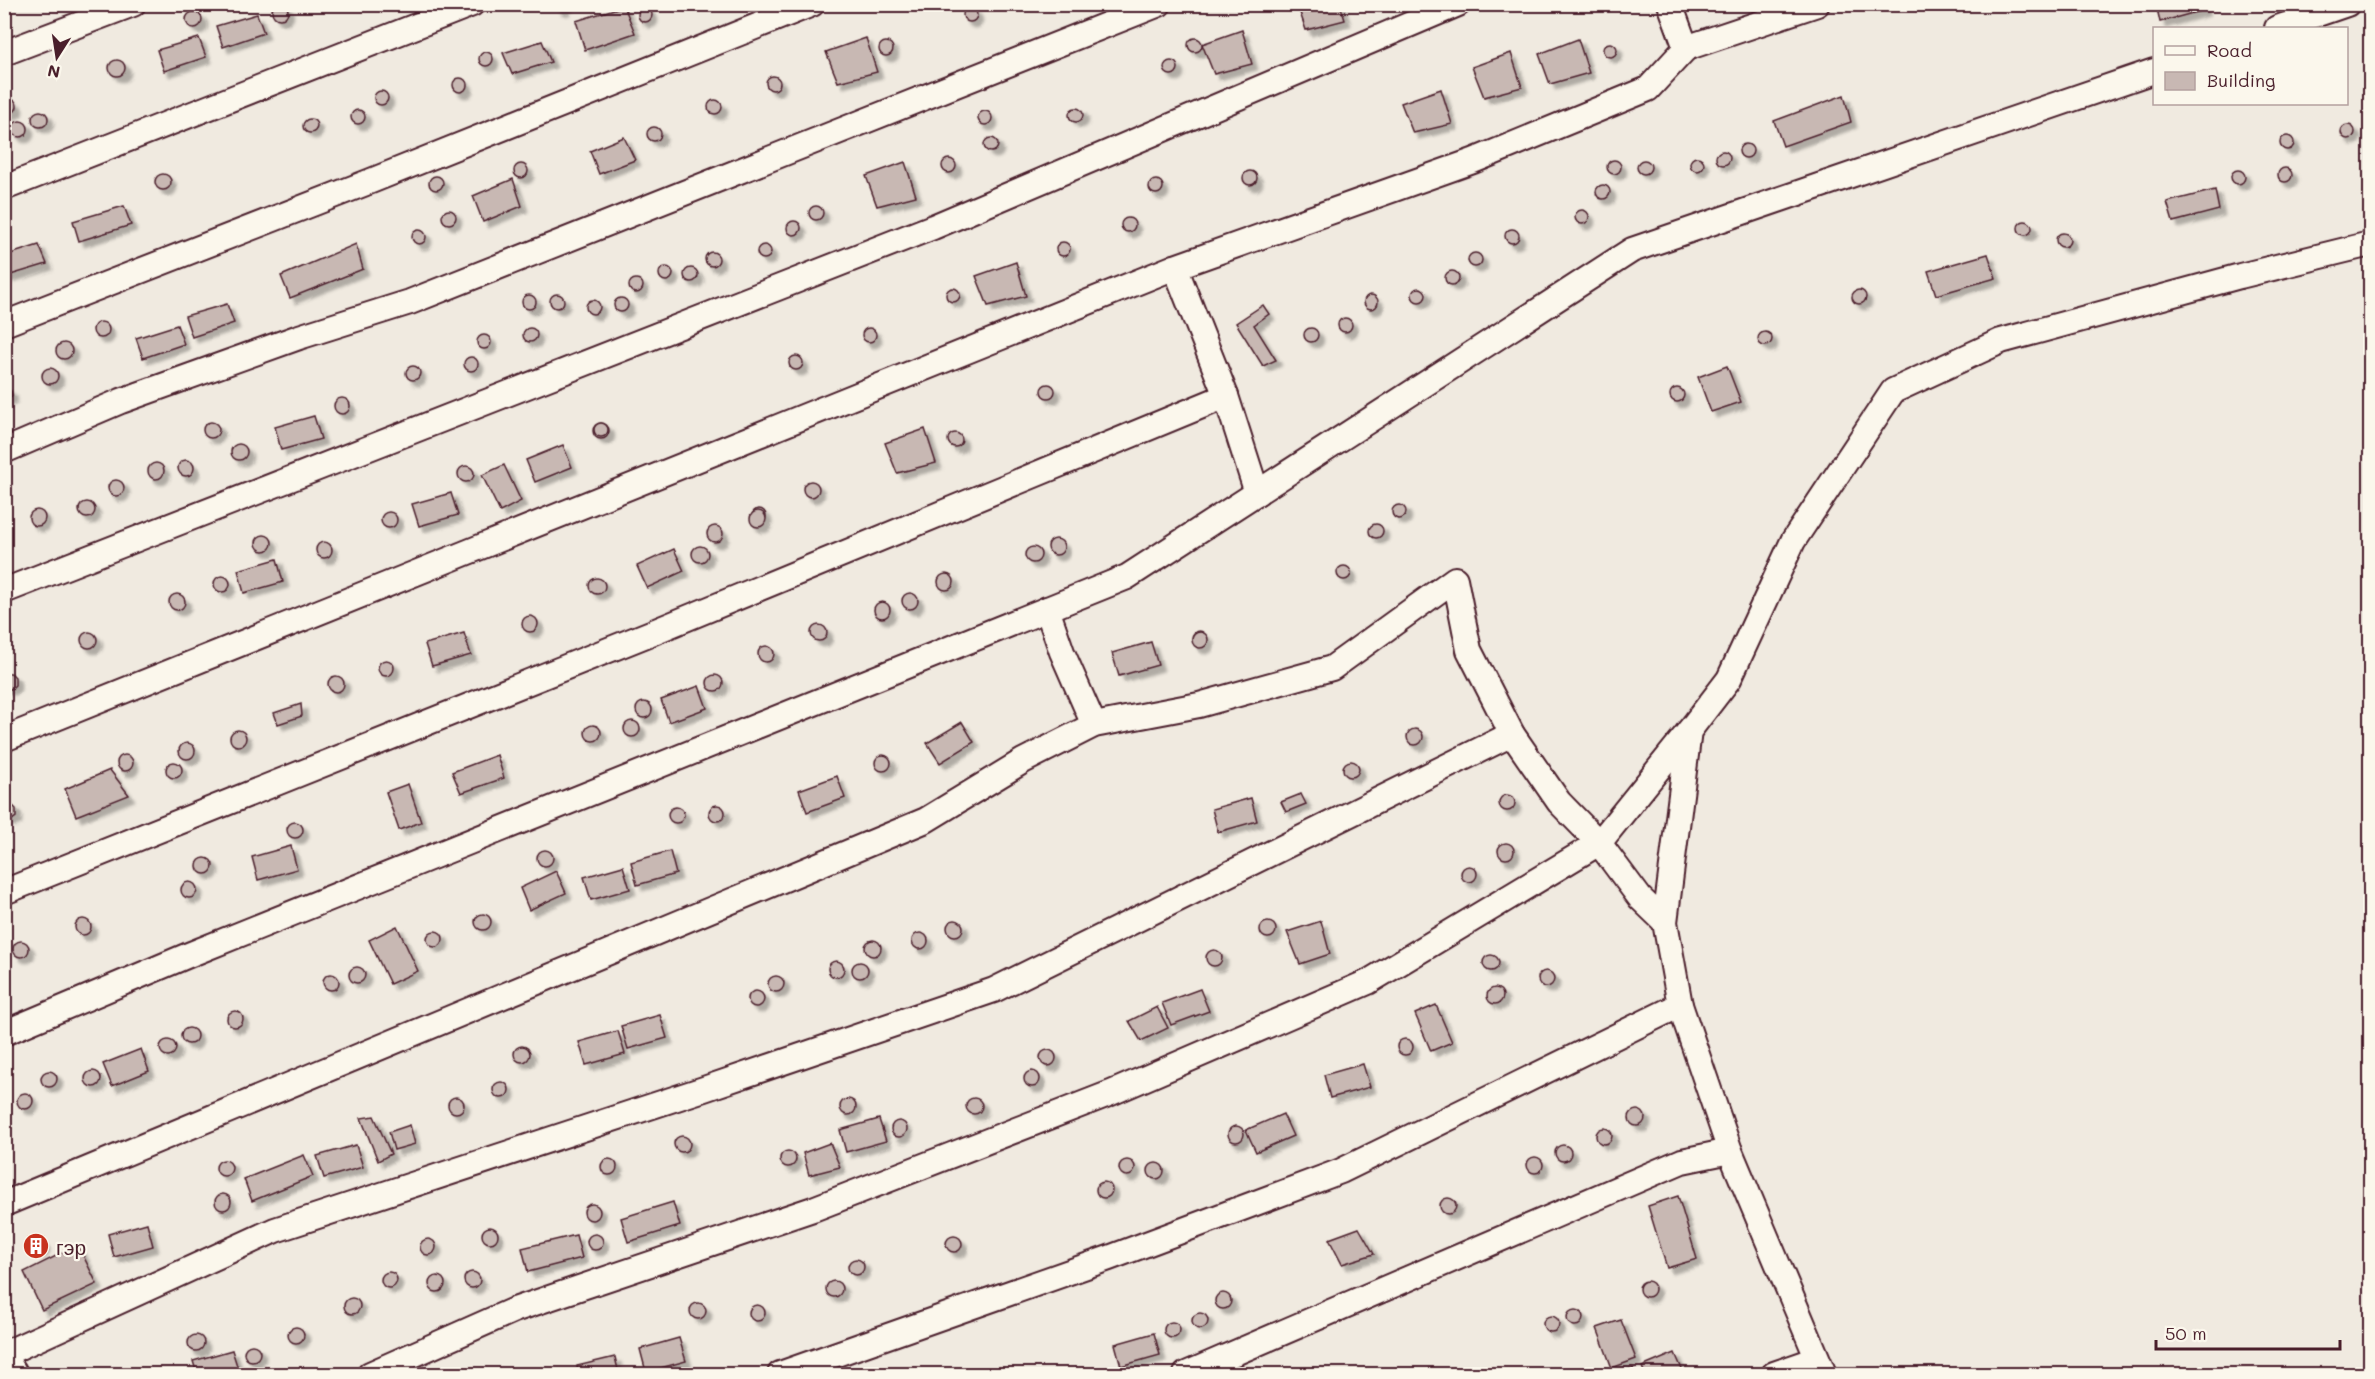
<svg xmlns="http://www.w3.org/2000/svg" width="2375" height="1379" font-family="Mali,sans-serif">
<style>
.building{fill:#c8b8b3;stroke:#4a1f2b;stroke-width:1.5;filter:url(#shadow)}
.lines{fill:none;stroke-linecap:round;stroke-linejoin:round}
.street-casing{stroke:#4a1f2b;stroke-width:28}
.secondary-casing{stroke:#4a1f2b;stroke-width:38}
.street{stroke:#fbf7ec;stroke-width:24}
.secondary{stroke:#fbf7ec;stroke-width:33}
.labels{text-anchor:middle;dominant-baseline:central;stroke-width:4.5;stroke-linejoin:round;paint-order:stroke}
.poi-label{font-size:21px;fill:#4a1f2b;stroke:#fbf7ec;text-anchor:start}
</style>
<defs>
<filter id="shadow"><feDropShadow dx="5.5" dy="5.5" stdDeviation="1.5" flood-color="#0004"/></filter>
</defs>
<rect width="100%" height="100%" fill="#f0eae0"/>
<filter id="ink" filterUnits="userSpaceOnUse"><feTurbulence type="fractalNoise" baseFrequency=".0167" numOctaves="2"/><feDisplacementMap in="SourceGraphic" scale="12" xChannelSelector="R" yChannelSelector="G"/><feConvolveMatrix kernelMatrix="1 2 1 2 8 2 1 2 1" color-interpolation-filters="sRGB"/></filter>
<g filter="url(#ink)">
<g class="building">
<circle cx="280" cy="11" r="8"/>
<polygon points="555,4 568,4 562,10 556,8"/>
<polygon points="1297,4 1340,4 1345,20 1306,30"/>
<polygon points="2156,4 2202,4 2204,10 2160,22"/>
<polygon points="624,6 635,33 585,50 576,21"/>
<circle cx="970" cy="15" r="7"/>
<circle cx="645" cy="15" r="7"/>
<circle cx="194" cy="20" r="8"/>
<polygon points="257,14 264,33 223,47 216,26"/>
<polygon points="1242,30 1252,64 1214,74 1202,44"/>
<polygon points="199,38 206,57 164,71 157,50"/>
<polygon points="866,38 877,72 838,82 826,52"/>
<circle cx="1195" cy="45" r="7"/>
<polygon points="1578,39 1589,73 1550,84 1539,54"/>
<polygon points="542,41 551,62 512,74 503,53"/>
<circle cx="886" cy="49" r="7"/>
<circle cx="1610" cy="50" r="7"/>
<circle cx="486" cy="59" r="7"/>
<polygon points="1511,53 1522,87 1484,97 1472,67"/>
<circle cx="117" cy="68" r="8"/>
<circle cx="1171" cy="68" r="7"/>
<circle cx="773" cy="83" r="7"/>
<circle cx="460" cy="85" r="7"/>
<polygon points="1441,89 1452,124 1413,133 1401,103"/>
<circle cx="381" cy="98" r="7"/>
<polygon points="1844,95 1851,122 1783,146 1774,121"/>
<circle cx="10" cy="106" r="7"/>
<circle cx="715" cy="107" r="7"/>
<circle cx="1076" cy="115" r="7"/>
<circle cx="358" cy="117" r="7"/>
<circle cx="40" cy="119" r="8"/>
<circle cx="985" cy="118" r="7"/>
<circle cx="310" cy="126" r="7"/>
<circle cx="20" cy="129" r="8"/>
<circle cx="2348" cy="132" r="7"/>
<circle cx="654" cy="134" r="7"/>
<circle cx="2287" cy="143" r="7"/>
<polygon points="624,137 635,160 599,174 590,151"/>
<circle cx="991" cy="145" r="7"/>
<circle cx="1746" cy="151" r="7"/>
<circle cx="1723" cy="158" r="7"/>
<circle cx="1697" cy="164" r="7"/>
<circle cx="949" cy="166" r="7"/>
<circle cx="1614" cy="167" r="7"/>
<circle cx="1644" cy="167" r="7"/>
<polygon points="905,162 916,196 877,206 866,176"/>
<circle cx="521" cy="171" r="7"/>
<circle cx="2285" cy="175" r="7"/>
<circle cx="2238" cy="177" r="7"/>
<circle cx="1250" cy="178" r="7"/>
<circle cx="163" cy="182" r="8"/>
<circle cx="436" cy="183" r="7"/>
<polygon points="513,179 522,206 483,222 473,196"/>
<circle cx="1156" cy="187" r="7"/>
<circle cx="1603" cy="192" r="7"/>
<polygon points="2215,190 2219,210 2173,222 2167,202"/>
<polygon points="124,206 131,225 79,241 73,221"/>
<circle cx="816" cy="213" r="7"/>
<circle cx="449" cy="217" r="7"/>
<circle cx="1582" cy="217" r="7"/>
<circle cx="1128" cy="225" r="7"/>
<circle cx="794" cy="228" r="7"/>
<circle cx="2025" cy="228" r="7"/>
<circle cx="1512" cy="236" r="7"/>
<circle cx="419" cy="237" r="7"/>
<circle cx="2063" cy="240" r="7"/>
<circle cx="1063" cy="249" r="7"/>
<polygon points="356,244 363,269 290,298 281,276"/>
<polygon points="39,245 47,264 4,277 4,256"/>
<circle cx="764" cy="252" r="7"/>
<circle cx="712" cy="259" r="7"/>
<circle cx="1475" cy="260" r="7"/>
<polygon points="1988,254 1996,278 1936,295 1928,271"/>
<polygon points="1016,262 1026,296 988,306 976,276"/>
<circle cx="666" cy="274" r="7"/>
<circle cx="691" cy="275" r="7"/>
<circle cx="1452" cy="278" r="7"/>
<circle cx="636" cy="286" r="7"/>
<circle cx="1419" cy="295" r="7"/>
<circle cx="953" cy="295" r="7"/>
<circle cx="1859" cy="297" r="7"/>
<circle cx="557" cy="301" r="7"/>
<circle cx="1371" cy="302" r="7"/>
<circle cx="529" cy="302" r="7"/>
<circle cx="621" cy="305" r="7"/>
<circle cx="593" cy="307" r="7"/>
<polygon points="227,304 234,323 192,337 185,316"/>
<polygon points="1263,305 1269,314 1254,325 1276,360 1263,366 1236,323"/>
<circle cx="1345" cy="325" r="7"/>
<circle cx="101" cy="330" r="8"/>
<polygon points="177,325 184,344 143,358 136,338"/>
<circle cx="530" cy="335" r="7"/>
<circle cx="869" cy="335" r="7"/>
<circle cx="1311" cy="335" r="7"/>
<circle cx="1765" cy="339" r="7"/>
<circle cx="484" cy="342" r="7"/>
<circle cx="64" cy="351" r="8"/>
<circle cx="796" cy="363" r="7"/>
<circle cx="471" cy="364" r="7"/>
<polygon points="1727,366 1741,402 1711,412 1698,377"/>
<circle cx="413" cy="373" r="7"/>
<circle cx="50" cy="376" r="8"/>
<circle cx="1048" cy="391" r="7"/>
<polygon points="4,386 11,391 12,396 4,402"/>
<circle cx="1677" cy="395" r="7"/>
<circle cx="342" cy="406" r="8"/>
<polygon points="314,416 321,439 281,450 275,427"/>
<circle cx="211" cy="430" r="8"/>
<circle cx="601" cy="431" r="8"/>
<circle cx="601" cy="430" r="7"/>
<polygon points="925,429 936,463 897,473 885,443"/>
<circle cx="955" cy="440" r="7"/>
<circle cx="239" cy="452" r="8"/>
<polygon points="563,445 572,467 535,482 526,460"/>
<circle cx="186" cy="468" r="8"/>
<circle cx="156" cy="471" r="8"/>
<polygon points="504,465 521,501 500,512 482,475"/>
<circle cx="466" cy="474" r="8"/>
<circle cx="116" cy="488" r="8"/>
<circle cx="811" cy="489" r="8"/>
<polygon points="451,493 458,515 419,526 412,504"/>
<circle cx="87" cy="510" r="8"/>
<circle cx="1399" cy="512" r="7"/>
<circle cx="759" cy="516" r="7"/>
<circle cx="37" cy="518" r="8"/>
<circle cx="758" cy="519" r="8"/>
<circle cx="389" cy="520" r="8"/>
<circle cx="1376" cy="531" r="7"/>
<circle cx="715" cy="534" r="8"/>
<circle cx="264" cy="543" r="8"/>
<circle cx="1056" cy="547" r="8"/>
<circle cx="324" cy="550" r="8"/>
<circle cx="700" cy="554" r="8"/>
<circle cx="1033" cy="555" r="8"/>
<polygon points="674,549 684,571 647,588 637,566"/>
<polygon points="277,559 283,582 244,593 238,570"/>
<circle cx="1344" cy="573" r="7"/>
<circle cx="946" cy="582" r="8"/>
<circle cx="222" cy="584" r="8"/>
<circle cx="597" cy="586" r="8"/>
<circle cx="910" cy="601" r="8"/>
<circle cx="177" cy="602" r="8"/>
<circle cx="882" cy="610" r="8"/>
<circle cx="530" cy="624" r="8"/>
<circle cx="819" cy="633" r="8"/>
<circle cx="1199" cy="638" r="7"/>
<circle cx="1200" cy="640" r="8"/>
<circle cx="89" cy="640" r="8"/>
<polygon points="464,633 471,655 432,666 425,644"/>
<polygon points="1151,642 1158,665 1119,676 1112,653"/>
<circle cx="766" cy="654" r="8"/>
<circle cx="386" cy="668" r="8"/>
<polygon points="4,673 11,673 15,677 15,685 11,689 4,689"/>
<circle cx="715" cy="683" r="8"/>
<circle cx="336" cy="684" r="8"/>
<polygon points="699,686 707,708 669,722 661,700"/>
<circle cx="644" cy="710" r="8"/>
<polygon points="301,704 302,716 278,724 274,713"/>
<circle cx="632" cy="729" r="8"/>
<polygon points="962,722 974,742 940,763 927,743"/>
<circle cx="593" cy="733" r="8"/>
<circle cx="1415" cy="737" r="8"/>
<circle cx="238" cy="738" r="8"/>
<circle cx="187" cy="751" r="8"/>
<circle cx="125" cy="763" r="8"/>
<circle cx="883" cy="763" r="8"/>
<polygon points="497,755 504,778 461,793 452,772"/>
<circle cx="1351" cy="769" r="8"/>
<circle cx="174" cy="770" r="8"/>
<polygon points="110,770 129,795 76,816 65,789"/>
<polygon points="837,776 845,798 807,812 799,790"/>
<polygon points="408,784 421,822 399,830 386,792"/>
<polygon points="1301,794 1306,804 1286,812 1281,802"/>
<circle cx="1507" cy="803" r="8"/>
<polygon points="1251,798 1257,821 1218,832 1212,809"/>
<circle cx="717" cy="813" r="8"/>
<polygon points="4,805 12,805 16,809 16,817 12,820 4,820"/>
<circle cx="676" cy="815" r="8"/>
<circle cx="295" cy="830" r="8"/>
<circle cx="1506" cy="851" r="8"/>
<polygon points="291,846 297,869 258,880 252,857"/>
<circle cx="545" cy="858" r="8"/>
<polygon points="670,851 676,874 637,885 631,862"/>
<circle cx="205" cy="866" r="8"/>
<circle cx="1469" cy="874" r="8"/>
<polygon points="623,866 630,889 591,900 584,877"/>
<polygon points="556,871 566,893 529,910 520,888"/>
<circle cx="189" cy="890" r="8"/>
<circle cx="483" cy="922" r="8"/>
<circle cx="83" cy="927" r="8"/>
<circle cx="955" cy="928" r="8"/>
<polygon points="1321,921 1330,954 1300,964 1287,932"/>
<circle cx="1268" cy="930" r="8"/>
<polygon points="397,926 418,971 390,984 369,940"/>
<circle cx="435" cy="939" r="8"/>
<circle cx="920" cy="941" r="8"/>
<circle cx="873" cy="948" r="8"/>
<circle cx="21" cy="949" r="8"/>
<circle cx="1214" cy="958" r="8"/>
<circle cx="1491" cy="963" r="8"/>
<circle cx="836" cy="969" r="8"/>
<circle cx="860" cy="970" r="8"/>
<circle cx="357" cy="975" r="8"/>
<circle cx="1546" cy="979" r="8"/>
<circle cx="331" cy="982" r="8"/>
<circle cx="776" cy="984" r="8"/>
<circle cx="1495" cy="996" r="8"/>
<polygon points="1200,989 1209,1011 1171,1025 1162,1003"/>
<circle cx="756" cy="999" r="8"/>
<polygon points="1436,1005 1452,1042 1431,1051 1415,1014"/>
<polygon points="1157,1007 1168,1028 1141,1041 1129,1021"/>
<circle cx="235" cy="1019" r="8"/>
<polygon points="660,1015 667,1038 628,1049 621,1026"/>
<circle cx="189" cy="1036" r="8"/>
<polygon points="618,1031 625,1054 586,1065 579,1042"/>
<circle cx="1405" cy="1047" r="8"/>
<circle cx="168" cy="1048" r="8"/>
<circle cx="522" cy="1054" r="8"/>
<polygon points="141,1049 149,1071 112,1086 103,1064"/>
<circle cx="1048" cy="1058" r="8"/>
<polygon points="1363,1064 1370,1087 1330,1098 1324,1075"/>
<circle cx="49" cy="1079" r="8"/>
<circle cx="1032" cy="1079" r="8"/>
<circle cx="93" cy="1079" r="8"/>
<circle cx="501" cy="1090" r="8"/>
<circle cx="25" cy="1101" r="8"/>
<circle cx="456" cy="1105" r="8"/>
<circle cx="974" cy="1106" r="8"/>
<circle cx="848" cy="1107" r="8"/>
<circle cx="1637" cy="1118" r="8"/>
<polygon points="1283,1114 1293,1136 1256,1152 1246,1130"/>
<polygon points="374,1116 391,1154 378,1161 361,1118"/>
<polygon points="879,1119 886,1141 846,1152 840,1130"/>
<circle cx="899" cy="1129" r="8"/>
<polygon points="410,1125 415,1144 394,1150 389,1132"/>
<circle cx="1236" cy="1134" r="8"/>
<circle cx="1604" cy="1136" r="8"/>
<circle cx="682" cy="1144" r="8"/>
<polygon points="830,1143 840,1167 809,1175 803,1153"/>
<circle cx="1563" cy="1153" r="8"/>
<polygon points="356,1145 363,1167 324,1178 317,1156"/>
<circle cx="788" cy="1159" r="8"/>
<polygon points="304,1155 313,1176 252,1201 244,1179"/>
<circle cx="1535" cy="1165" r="8"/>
<circle cx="609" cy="1167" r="8"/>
<circle cx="224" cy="1168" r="8"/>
<circle cx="1127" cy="1168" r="8"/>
<circle cx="1156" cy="1171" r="8"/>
<circle cx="1104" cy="1190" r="8"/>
<circle cx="223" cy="1202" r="8"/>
<polygon points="1678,1196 1697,1259 1667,1268 1648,1206"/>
<circle cx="1448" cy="1206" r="8"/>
<polygon points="673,1202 680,1226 628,1242 621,1218"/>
<circle cx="592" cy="1212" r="8"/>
<polygon points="147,1223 153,1246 114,1257 108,1234"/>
<circle cx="490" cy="1235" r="8"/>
<polygon points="1359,1228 1374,1254 1342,1264 1329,1239"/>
<circle cx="595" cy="1242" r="8"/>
<polygon points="576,1235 582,1258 528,1272 522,1248"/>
<circle cx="954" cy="1244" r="8"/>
<circle cx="36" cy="1245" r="8"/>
<circle cx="428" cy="1247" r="8"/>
<polygon points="78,1245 97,1284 42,1310 24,1272"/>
<circle cx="856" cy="1267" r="8"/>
<circle cx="472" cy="1280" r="8"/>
<circle cx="389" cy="1280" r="8"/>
<circle cx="437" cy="1284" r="8"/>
<circle cx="834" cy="1289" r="8"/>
<circle cx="1647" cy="1289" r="8"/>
<circle cx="1223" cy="1301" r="8"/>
<circle cx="352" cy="1306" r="8"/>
<circle cx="698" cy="1311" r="8"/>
<circle cx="757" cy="1313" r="8"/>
<circle cx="1575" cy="1318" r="8"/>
<circle cx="1200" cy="1321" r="8"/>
<circle cx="1551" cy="1324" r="8"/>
<polygon points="1621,1320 1636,1359 1612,1368 1597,1328"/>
<circle cx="1172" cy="1330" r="8"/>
<circle cx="296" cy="1335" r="8"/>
<polygon points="1154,1333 1160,1355 1121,1366 1115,1344"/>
<circle cx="196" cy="1343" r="8"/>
<polygon points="679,1338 686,1361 646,1372 640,1349"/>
<circle cx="252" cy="1353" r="8"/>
<polygon points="232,1350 239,1372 230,1374 197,1374 193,1361"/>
<polygon points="1675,1353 1684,1374 1645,1374 1642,1367"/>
<polygon points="615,1357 619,1374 578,1374 577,1366"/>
<polygon points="1633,1368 1635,1374 1614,1374"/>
</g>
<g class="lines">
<g class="street-casing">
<g id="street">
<polyline points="1670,4 1686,48 1817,4"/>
<polyline points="2277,28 2347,4"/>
<polyline points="4,53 133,4"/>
<polyline points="4,188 472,4"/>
<polyline points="1175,267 1226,396 1257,493"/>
<polyline points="4,324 371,181 812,4"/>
<polyline points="4,451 121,401 299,337 410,302 1159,4"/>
<polyline points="4,591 933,227 1458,4"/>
<polyline points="1047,609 1062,652 1094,725"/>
<polyline points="4,739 1175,267 1473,161 1648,89 1686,48"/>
<polyline points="4,892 651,633 1226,396"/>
<polyline points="4,1033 191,954 1127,577 1632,250 2154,71"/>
<polyline points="4,1204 926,820 1023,761 1094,725 1199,705 1332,668 1455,579 1469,650 1512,734 1559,802 1599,843 1640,898 1665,922"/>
<polyline points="4,1354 275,1230 704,1089 994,990 1512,734"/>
<polyline points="370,1374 514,1310 813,1209 1111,1093 1368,982 1599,843 1689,731"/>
<polyline points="780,1374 1109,1258 1341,1171 1680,1005"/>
<polyline points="1186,1374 1682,1161 1730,1151"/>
<polyline points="1774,1374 1817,1359"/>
<polyline points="1824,1374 1730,1151 1680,1005 1665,922 1689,731 1729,679 1793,541 1893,391 2001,341 2240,276 2370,244"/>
</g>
</g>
<g class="secondary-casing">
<polyline id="secondary" points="4,1365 10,1374"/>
</g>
<use href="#street" class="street"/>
<use href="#secondary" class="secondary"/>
</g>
</g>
<defs>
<g id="building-disc" transform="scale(1.35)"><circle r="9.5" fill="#c8321e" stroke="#fbf7ec"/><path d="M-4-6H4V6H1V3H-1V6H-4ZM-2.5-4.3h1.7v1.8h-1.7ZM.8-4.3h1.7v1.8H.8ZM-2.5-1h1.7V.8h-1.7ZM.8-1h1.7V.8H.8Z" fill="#fff"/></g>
</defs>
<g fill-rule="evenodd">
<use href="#building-disc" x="36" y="1246"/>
</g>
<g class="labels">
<g class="poi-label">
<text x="56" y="1246">гэр</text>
</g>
</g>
<rect width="2375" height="1379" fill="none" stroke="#fbf7ec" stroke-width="24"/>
<rect x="12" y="12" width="2351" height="1355" fill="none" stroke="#4a1f2b" stroke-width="2" filter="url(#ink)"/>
<rect x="2153" y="27" width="195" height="78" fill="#fbf7ec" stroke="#b4a19f" stroke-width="1.5"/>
<rect x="2165" y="46" width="30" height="9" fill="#fbf7ec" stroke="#b4a19f" stroke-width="1.5"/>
<text x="2207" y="57" font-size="18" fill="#4a1f2b">Road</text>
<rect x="2165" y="72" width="30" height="18" fill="#c8b8b3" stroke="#b4a19f" stroke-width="1.5"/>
<text x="2207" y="87" font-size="18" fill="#4a1f2b">Building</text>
<g transform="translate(57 57) rotate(192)" stroke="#fbf7ec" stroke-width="4.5" paint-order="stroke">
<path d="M0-4.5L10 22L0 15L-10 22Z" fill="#4a1f2b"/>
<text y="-9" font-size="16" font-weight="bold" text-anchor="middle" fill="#4a1f2b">N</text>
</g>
<path d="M2156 1340v9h184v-9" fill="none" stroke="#4a1f2b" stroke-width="3"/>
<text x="2165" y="1340" font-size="18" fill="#4a1f2b" stroke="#fbf7ec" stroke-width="4.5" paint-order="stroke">50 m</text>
</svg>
